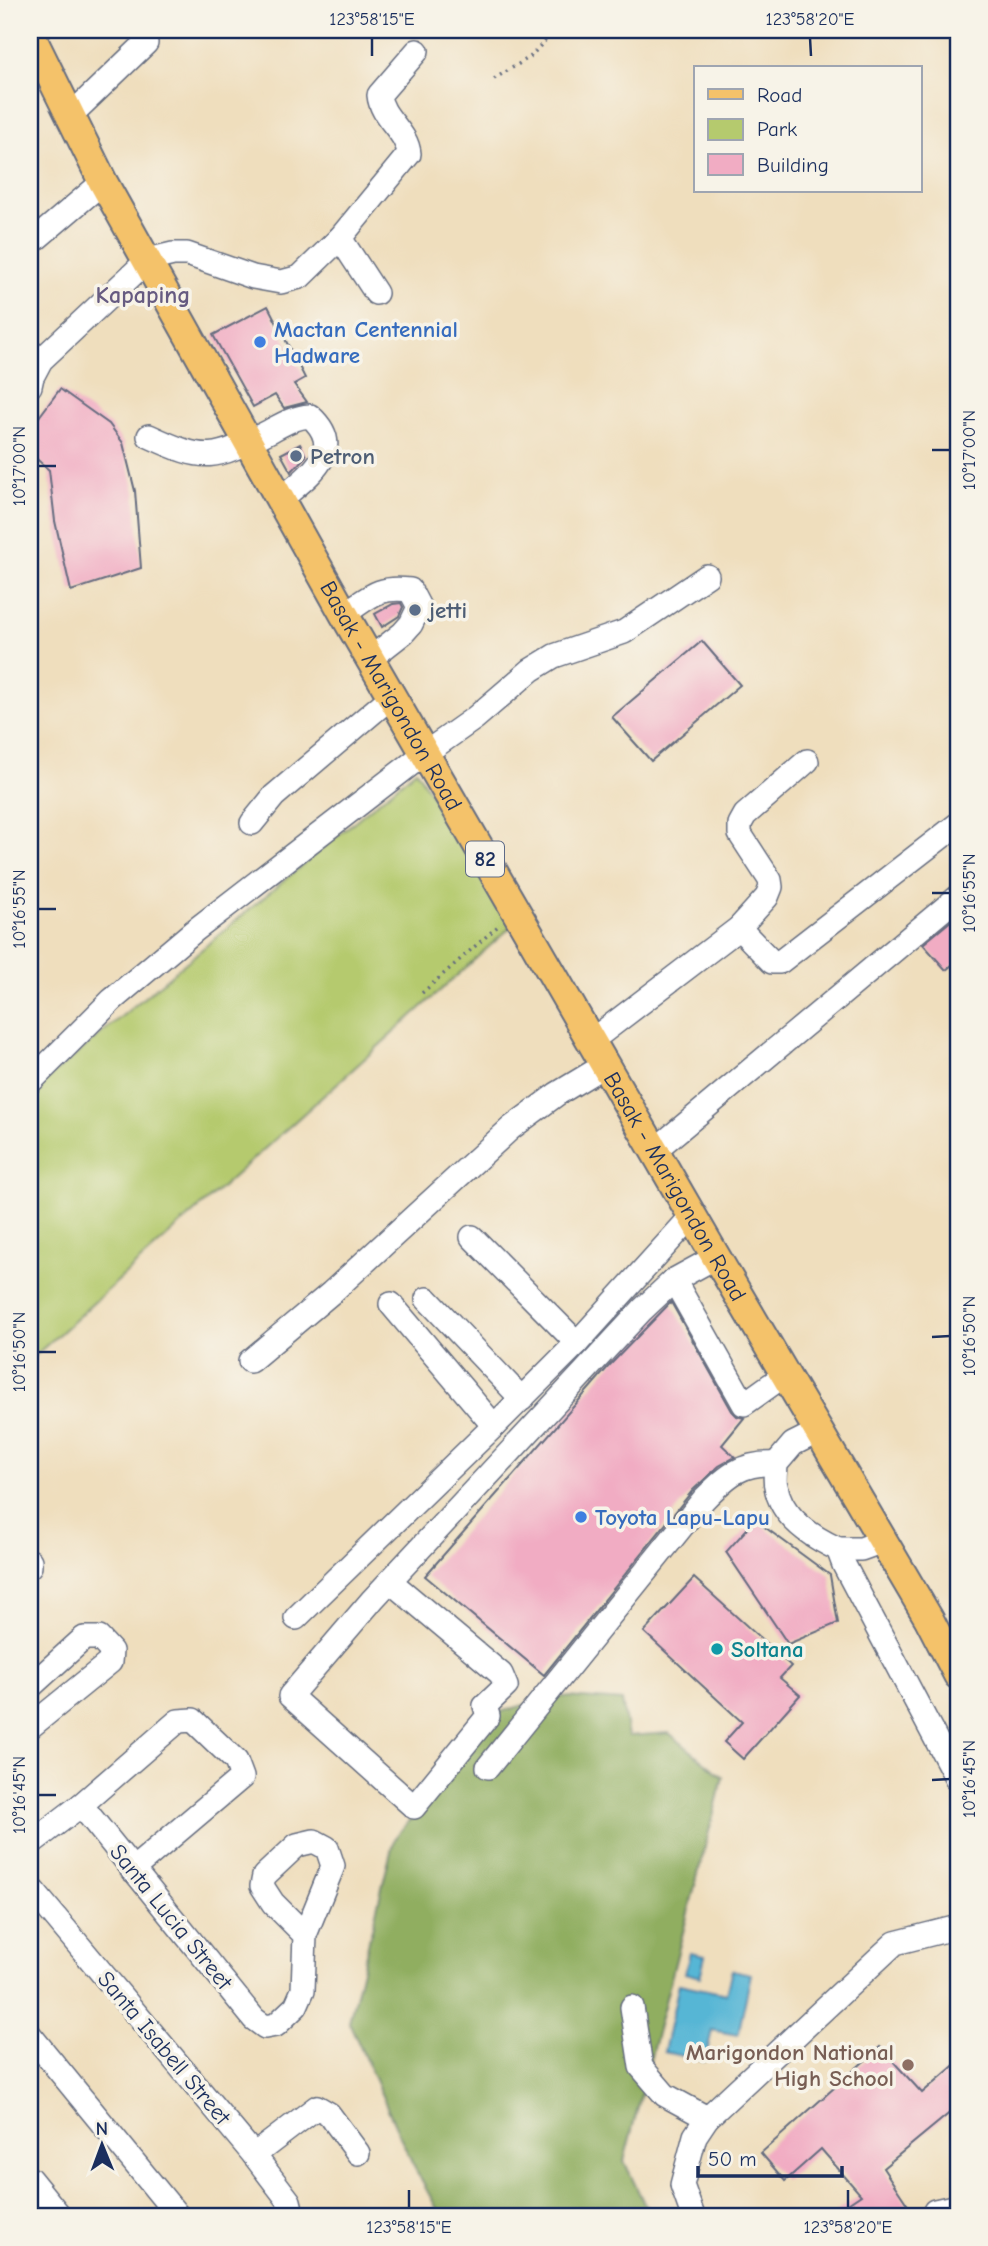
<svg xmlns="http://www.w3.org/2000/svg" width="988" height="2246" font-family="'Comic Neue',sans-serif">
<style>
.green{fill:#b5ca6e;stroke:#687c66;stroke-width:2}
.forest{fill:#90ae61;stroke:#566e60;stroke-width:2}
.water{fill:#56b6d5;stroke:#38729a;stroke-width:2}
.building{fill:#f1acc3}
.lines{fill:none;stroke-linecap:round;stroke-linejoin:round}
.minor-casing{stroke:#656c7f;stroke-width:26}
.major-casing{stroke:#656c7f;stroke-width:32}
.path{stroke:#656c7f;stroke-width:3.5;stroke-dasharray:2 5;stroke-linecap:butt}
.minor{stroke:#fff;stroke-width:23}
.major{stroke:#f4c26a;stroke-width:28}
.ticks{fill:none;stroke:#1b2f5e;stroke-width:2.5}
.shop-dot{fill:#3f7fe0;stroke:#f7f3e8;stroke-width:2.5}
.service-dot{fill:#5c6f8a;stroke:#f7f3e8;stroke-width:2.5}
.culture-dot{fill:#0f9aa8;stroke:#f7f3e8;stroke-width:2.5}
.education-dot{fill:#8d6e63;stroke:#f7f3e8;stroke-width:2.5}
.labels{text-anchor:middle;dominant-baseline:central;stroke-width:7;stroke-linejoin:round;paint-order:stroke}
.shield{fill:#f7f3e8;stroke:#5d6a87;stroke-width:2}
.shield-label{font-size:21px;font-weight:bold;fill:#1b2f5e}
.shop-label{font-size:23px;font-weight:bold;fill:#366cbe;stroke:#f7f3e8;text-anchor:start}
.service-label{font-size:23px;font-weight:bold;fill:#4e5e75;stroke:#f7f3e8;text-anchor:start}
.street-label{font-size:23px;fill:#1b2f5e;stroke:#f7f3e8}
.culture-label{font-size:23px;font-weight:bold;fill:#0d838f;stroke:#f7f3e8;text-anchor:start}
.education-label{font-size:23px;font-weight:bold;fill:#785e54;stroke:#f7f3e8;text-anchor:end}
.neighbourhood-label{font-size:24px;font-weight:bold;fill:#665b81;stroke:#f7f3e8}
.neatline{fill:none;stroke:#1b2f5e;stroke-width:2.5}
.ticks-label{font-size:18px;text-anchor:middle;fill:#1b2f5e}
</style>
<rect width="100%" height="100%" fill="#f7f3e8"/>
<filter id="ink" filterUnits="userSpaceOnUse"><feTurbulence type="fractalNoise" baseFrequency=".0143" numOctaves="2"/><feDisplacementMap in="SourceGraphic" scale="14" xChannelSelector="R" yChannelSelector="G"/><feConvolveMatrix kernelMatrix="1 2 1 2 8 2 1 2 1" color-interpolation-filters="sRGB"/></filter>
<filter id="wash" filterUnits="userSpaceOnUse"><feTurbulence type="fractalNoise" baseFrequency=".00686" numOctaves="4" result="noise"/><feDisplacementMap in="SourceGraphic" scale="28" xChannelSelector="R" yChannelSelector="G"/><feGaussianBlur stdDeviation="1.57" result="paint"/><feColorMatrix in="noise" values="0 0 0 0 0 0 0 0 0 0 0 0 0 0 0 0 0 1.4 0 .05"/><feComposite in="paint" operator="in"/></filter>
<g filter="url(#wash)">
<rect width="100%" height="100%" fill="#efdebd"/>
<polygon class="green" points="416,770 513,925 30,1360 30,1093"/>
<polygon class="forest" points="554,1696 622,1701 628,1736 669,1733 723,1777 624,2161 650,2216 441,2216 412,2163 349,2022 394,1839 500,1712"/>
<g class="water">
<polygon points="690,1953 705,1956 700,1977 685,1973"/>
<polygon points="732,1970 751,1974 738,2035 712,2030 705,2061 664,2052 679,1984 726,1994"/>
</g>
<g id="blocks">
<g class="building">
<polygon points="268,306 305,378 294,384 307,402 284,408 275,395 253,407 213,335"/>
<polygon points="60,389 109,424 123,443 135,491 141,568 71,591 55,521 49,470 30,453 30,429"/>
<polygon points="300,444 306,456 291,472 281,454"/>
<polygon points="401,603 403,607 399,616 382,627 375,614 393,604"/>
<polygon points="702,641 740,685 651,761 612,717"/>
<polygon points="958,915 958,960 946,970 923,944"/>
<polygon points="671,1302 732,1411 737,1416 744,1418 722,1445 735,1457 719,1466 693,1490 544,1675 425,1576 609,1366"/>
<polygon points="755,1520 830,1575 838,1623 788,1644 726,1552"/>
<polygon points="694,1578 791,1666 780,1678 800,1695 743,1759 724,1742 742,1722 644,1632"/>
<polygon points="880,2047 922,2093 958,2062 958,2106 883,2168 915,2216 830,2216 861,2195 821,2149 785,2181 761,2153"/>
</g>
</g>
</g>
<g filter="url(#ink)">
<use href="#blocks" fill-opacity="0" stroke="#656c7f" stroke-width="2"/>
<g class="lines">
<g class="minor-casing">
<g id="minor">
<polyline points="71,115 146,43"/>
<polyline points="340,238 376,293"/>
<polyline points="30,244 103,182"/>
<path d="M30 386 32 377 41 360 148 260 173 254H187L253 277 281 282 300 277 340 238 409 154C407 131 381 118 379 95L417 51"/>
<path d="M149 436C207 463 213 460 270 431 283 424 294 417 310 416 349 451 306 477 280 500"/>
<path d="M344 614C370 597 377 586 410 590L419 607 411 624 403 633 371 658"/>
<polyline points="252,823 274,796 392,696"/>
<polyline points="739,928 772,962 780,962 958,824"/>
<polyline points="591,1041 739,928 767,897 771,887 770,880 740,834 740,824 745,815 807,761"/>
<polyline points="30,1082 112,1000 194,931 424,754 475,718 531,670 554,656 624,632 707,576"/>
<polyline points="655,1150 958,897"/>
<polyline points="472,1237 577,1343"/>
<polyline points="716,1257 674,1280 744,1404 786,1374"/>
<polyline points="427,1299 522,1399"/>
<polyline points="391,1304 494,1426"/>
<polyline points="250,1361 331,1293 511,1128 557,1094 605,1065"/>
<path d="M819 1431 793 1444 776 1464C776 1471 774 1480 776 1486 781 1518 812 1537 838 1549L844 1565 958 1781"/>
<polyline points="838,1549 861,1549 883,1541"/>
<polyline points="30,1561 30,1566"/>
<polyline points="391,1582 501,1674 506,1686 485,1706 488,1716 414,1807 290,1696 373,1599 642,1310 674,1280"/>
<polyline points="296,1618 494,1426 577,1343 693,1215"/>
<polyline points="30,1687 84,1638 99,1638 111,1651 110,1662 30,1727"/>
<path d="M488 1767 704 1499C727 1476 741 1462 776 1464"/>
<polyline points="81,1805 254,2019 265,2027 276,2025 296,2006 303,1990 305,1935 333,1866 327,1848 314,1841 297,1845 264,1876 262,1886 273,1903 305,1935"/>
<polyline points="30,1844 81,1805 178,1721 193,1720 236,1761 242,1777 132,1870"/>
<polyline points="30,1887 254,2155 289,2201 292,2213 290,2216"/>
<polyline points="632,2007 641,2067 665,2095 707,2118 895,1943 958,1927"/>
<polyline points="30,2035 178,2216"/>
<polyline points="254,2155 317,2107 329,2114 358,2153"/>
<polyline points="30,2179 60,2216"/>
<polyline points="935,2211 958,2206"/>
<polyline points="693,2216 682,2185 695,2136 707,2118"/>
</g>
</g>
<g class="major-casing">
<g id="major">
<path id="s1" d="M30 34 103 182 344 614 716 1257 929 1619 958 1675"/>
</g>
</g>
<g class="path">
<polyline points="494,79 530,57 555,30"/>
<polyline points="422,993 498,926"/>
</g>
<use href="#minor" class="minor"/>
<use href="#major" class="major"/>
</g>
</g>
<path class="ticks" d="M372 38V56M810 38 811 56M932 450H950M38 466H56M932 893H950M38 909H56M932 1337 950 1336M38 1352H56M932 1780 950 1779M38 1795H56M409 2190V2208M848 2190V2208"/>
<g class="shop-dot">
<circle cx="260" cy="342" r="7"/>
<circle cx="581" cy="1517" r="7"/>
</g>
<g class="service-dot">
<circle cx="296" cy="456" r="7"/>
<circle cx="415" cy="610" r="7"/>
</g>
<circle class="culture-dot" cx="717" cy="1649" r="7"/>
<circle class="education-dot" cx="908" cy="2065" r="7"/>
<g class="labels">
<rect class="shield" x="466" y="841.5" width="38" height="35" rx="5"/>
<g class="shield-label">
<text x="485" y="859">82</text>
</g>
<g class="shop-label">
<text x="274" y="329">Mactan Centennial<tspan x="274" dy="26">Hadware</tspan></text>
<text x="595" y="1517">Toyota Lapu-Lapu</text>
</g>
<g class="service-label">
<text x="310" y="456">Petron</text>
<text x="429" y="610">jetti</text>
</g>
<g class="street-label">
<text stroke="none"><textPath href="#s1" startOffset="754">Basak - Marigondon Road</textPath></text>
<text stroke="none"><textPath href="#s1" startOffset="1321">Basak - Marigondon Road</textPath></text>
<text transform="translate(171 1917) rotate(51)">Santa Lucia Street</text>
<text transform="translate(164 2048) rotate(50)">Santa Isabell Street</text>
</g>
<g class="culture-label">
<text x="731" y="1649">Soltana</text>
</g>
<g class="education-label">
<text x="894" y="2052">Marigondon National<tspan x="894" dy="26">High School</tspan></text>
</g>
<g class="neighbourhood-label">
<text x="143" y="295">Kapaping</text>
</g>
</g>
<rect width="988" height="2246" fill="none" stroke="#f7f3e8" stroke-width="77"/>
<rect x="694" y="66" width="228" height="126" fill="#f7f3e8" stroke="#9fa5b1" stroke-width="2"/>
<rect x="708" y="89" width="35" height="10" fill="#f4c26a" stroke="#9fa5b1" stroke-width="2"/>
<text x="757" y="102" font-size="21" fill="#1b2f5e">Road</text>
<rect x="708" y="119" width="35" height="21" fill="#b5ca6e" stroke="#9fa5b1" stroke-width="2"/>
<text x="757" y="136" font-size="21" fill="#1b2f5e">Park</text>
<rect x="708" y="154" width="35" height="21" fill="#f1acc3" stroke="#9fa5b1" stroke-width="2"/>
<text x="757" y="172" font-size="21" fill="#1b2f5e">Building</text>
<g transform="translate(102 2145) rotate(359)" stroke="#f7f3e8" stroke-width="5" paint-order="stroke">
<path d="M0-5L12 26L0 18L-12 26Z" fill="#1b2f5e"/>
<text y="-10" font-size="19" font-weight="bold" text-anchor="middle" fill="#1b2f5e">N</text>
</g>
<path d="M698 2166v10h144v-10" fill="none" stroke="#1b2f5e" stroke-width="3.5"/>
<text x="708" y="2166" font-size="21" fill="#1b2f5e" stroke="#f7f3e8" stroke-width="5" paint-order="stroke">50 m</text>
<rect x="38" y="38" width="912" height="2170" class="neatline"/>
<g class="ticks-label">
<text x="372" y="25">123°58'15"E</text>
<text x="810" y="25">123°58'20"E</text>
<text transform="translate(969 450) rotate(-90)" y="6">10°17'00"N</text>
<text transform="translate(19 466) rotate(-90)" y="6">10°17'00"N</text>
<text transform="translate(969 893) rotate(-90)" y="6">10°16'55"N</text>
<text transform="translate(19 909) rotate(-90)" y="6">10°16'55"N</text>
<text transform="translate(969 1336) rotate(-90)" y="6">10°16'50"N</text>
<text transform="translate(19 1352) rotate(-90)" y="6">10°16'50"N</text>
<text transform="translate(969 1779) rotate(-90)" y="6">10°16'45"N</text>
<text transform="translate(19 1795) rotate(-90)" y="6">10°16'45"N</text>
<text x="409" y="2233">123°58'15"E</text>
<text x="848" y="2233">123°58'20"E</text>
</g>
</svg>
